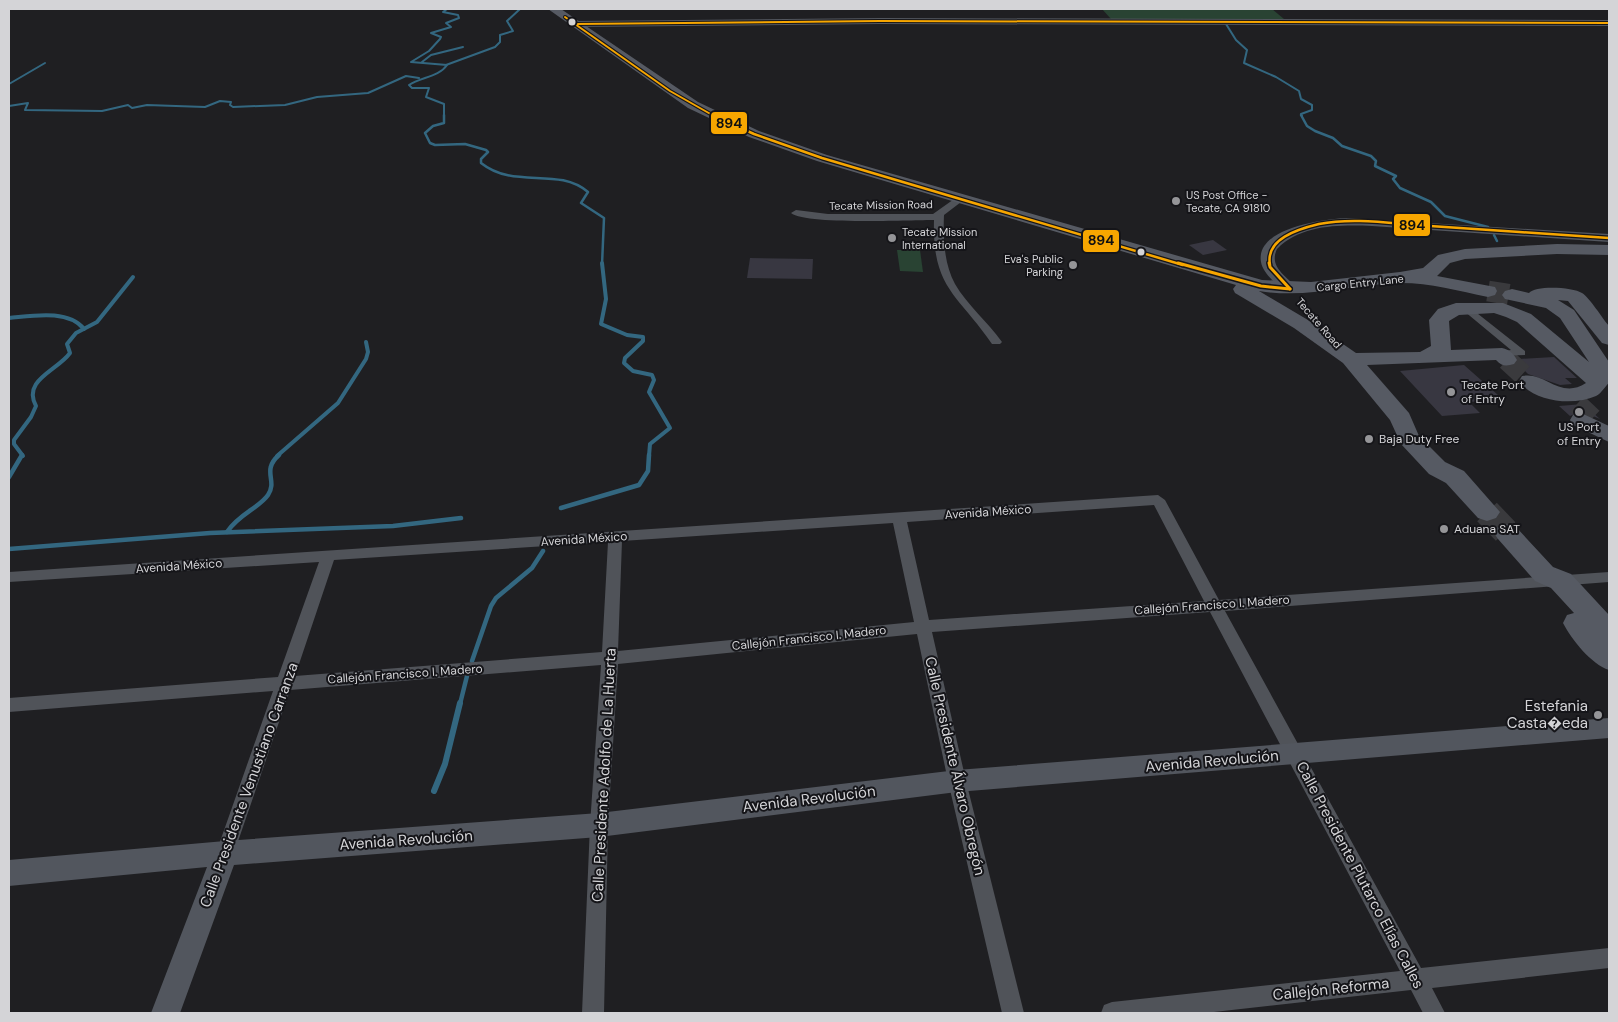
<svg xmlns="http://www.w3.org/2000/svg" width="1618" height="1022" font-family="'DM Sans',sans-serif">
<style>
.green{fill:#294333}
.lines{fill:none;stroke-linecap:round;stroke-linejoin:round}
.stream-far4{stroke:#336780;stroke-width:2}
.stream-far3{stroke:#336780;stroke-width:2.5}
.stream-far2{stroke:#336780;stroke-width:4}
.stream-far1{stroke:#336780;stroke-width:4.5}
.stream{stroke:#336780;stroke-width:6}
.building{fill:#383741}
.highway-tunnel-far1{stroke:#3a3a3d;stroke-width:21;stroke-dasharray:21 11;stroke-linecap:butt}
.highway-tunnel{stroke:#3a3a3d;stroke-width:27;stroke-dasharray:27 13;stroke-linecap:butt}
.street{fill:#505359;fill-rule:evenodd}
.secondary{fill:#52565e;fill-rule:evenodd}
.highway{fill:#565a63;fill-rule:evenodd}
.bus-1-far2-casing{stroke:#151519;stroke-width:4}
.bus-1-far1-casing{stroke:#151519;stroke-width:5}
.bus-1-casing{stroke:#151519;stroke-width:6}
.bus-1-far2{stroke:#f7a600;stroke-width:2}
.bus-1-far1{stroke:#f7a600;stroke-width:2.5}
.bus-1{stroke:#f7a600;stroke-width:3}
.bus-dot{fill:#d4d4d7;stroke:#151519;stroke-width:2}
.poi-dot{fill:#959598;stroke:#151519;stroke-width:2}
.labels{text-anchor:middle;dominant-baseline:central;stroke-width:4;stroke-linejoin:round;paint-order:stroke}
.far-poi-label{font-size:11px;fill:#d4d4d7;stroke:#151519;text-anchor:start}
.far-street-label{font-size:11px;fill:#d4d4d7;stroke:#151519}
.poi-label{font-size:12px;fill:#d4d4d7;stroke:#151519;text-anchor:start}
.street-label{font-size:12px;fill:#d4d4d7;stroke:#151519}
.near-poi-label{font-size:15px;fill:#d4d4d7;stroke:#151519;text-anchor:end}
.near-street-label{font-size:15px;fill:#d4d4d7;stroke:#151519}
.line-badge{stroke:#151519;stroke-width:2}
.pale-badge-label{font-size:14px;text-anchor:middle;font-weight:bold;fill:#111}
</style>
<rect width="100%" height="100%" fill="#1f1f22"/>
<g class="green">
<polygon points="1102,9 1272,9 1284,19 1111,19"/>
<polygon points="897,250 920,250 923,272 900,271"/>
</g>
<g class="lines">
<g class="stream-far4">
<polyline points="1226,24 1236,40 1247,50 1244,63 1276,77 1299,91 1301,99 1312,105 1312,110 1301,114 1302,116"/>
<polyline points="422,62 431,55 463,47"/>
<polyline points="446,65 495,47 500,42 500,35 513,31 507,21 520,9"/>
<polyline points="9,84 45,63"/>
<polyline points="9,106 28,103 25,110 102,111 128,105 132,108 147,105 205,107 220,101 231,102 230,105 233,107 285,105 317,97 368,93 406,76 419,78"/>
<path d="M444 116V104L426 97 429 88H412L409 85C421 77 439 77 447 65L411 62 429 51 440 39 441 37 431 33 451 27 446 23 459 18 458 15 443 12 447 9"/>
</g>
<g class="stream-far3">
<path d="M444 115V123L433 126 425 133 430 143 435 145 465 144 486 150 488 152 481 159V163C515 190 557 166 588 192L581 203 604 218 602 265"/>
<polyline points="1301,115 1307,126 1315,131 1333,138 1342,146 1371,156 1376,161 1375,166 1396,176 1393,179 1400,188 1431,202 1445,216 1488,227"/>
<polyline points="1494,235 1497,241"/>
</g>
<g class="stream-far2">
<polyline points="602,263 606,299 601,324 627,335 643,337 643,341 625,358 624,363 633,371 652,375 654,380 649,392 670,428 650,444 649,456"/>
<path d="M9 318C32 316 68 309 84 329"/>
<path d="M23 456 14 444V440L31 417 36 406C22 380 57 371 70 353L67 344 76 333 97 322 133 277"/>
<polyline points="277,456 338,403 366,359 368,352 366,342"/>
</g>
<g class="stream-far1">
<polyline points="9,477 22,455"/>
<polyline points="561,508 639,485 648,471 649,455"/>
<path d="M227 532C239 514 259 508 268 495 278 480 261 471 279 455"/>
<polyline points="9,549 210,533 393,526 461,518"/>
<polyline points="472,661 491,606 496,598 532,568 543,551"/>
<polyline points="460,704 467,676"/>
</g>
<polyline class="stream" points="434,791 445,764 460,703"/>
</g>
<g class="building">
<polygon points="1213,240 1227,250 1203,255 1189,245"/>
<polygon points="750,258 813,259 812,279 747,278"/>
<polygon points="1554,357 1577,378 1565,378 1572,384 1560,385 1528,374 1517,363 1519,359"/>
<polygon points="1464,365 1498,395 1492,396 1497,400 1469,402 1480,413 1442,416 1400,371"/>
<polygon points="1583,404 1600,419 1581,411 1570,416 1559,406"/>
</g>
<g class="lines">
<g class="highway-tunnel-far1">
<polyline points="1488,291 1512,295"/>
<polyline points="1507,360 1530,381"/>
<polyline points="1577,404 1593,419"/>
</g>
<polyline class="highway-tunnel" points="1487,512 1507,533"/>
<g class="street">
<path d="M957 197 965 199 944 215C943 238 944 264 955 284 967 305 988 322 1002 342L1000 344H992C958 294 932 289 934 220 910 220 806 225 791 213L796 210 828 214H933Z"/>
<polygon points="1468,306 1525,351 1525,355 1498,356 1498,352 1511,350 1464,311 1464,307"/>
<path d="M1158 495 1165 500 1219 600 1609 572V582L1225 611 1421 968 1609 948V968L1432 988 1445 1013H1423L1411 990 1205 1013H1101L1104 1005 1112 1002 1400 971 1210 612 932 632 966 781 1024 1013H1002L948 781 917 634 618 664 608 825 604 1013H582L590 825 601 665 290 690 234 853 232 859 225 862 218 859 216 853 273 691 9 712V698L278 677 319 562 9 582V572ZM1154 505 1204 601 929 620 907 522ZM893 523 914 622 618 651 622 541ZM608 542 602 652 295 676 334 560Z"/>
</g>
<g class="secondary">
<polygon points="880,18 1609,20 1609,26 880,24 575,27 571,24 575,21"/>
<path d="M1346 218 1609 234V242L1372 226C1340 225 1302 224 1277 249 1268 268 1288 276 1297 289L1295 292H1285C1277 284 1263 274 1261 262 1255 228 1324 219 1346 218Z"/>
<polygon points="1609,718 1609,738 957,792 599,837 234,865 180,1013 151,1013 207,867 9,886 9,860 225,841 599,813 957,770"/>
</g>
<g class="highway">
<path d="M548 9H561L698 102 759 131 827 155 1262 280 1311 282 1400 272 1423 268 1438 255 1465 249 1557 244 1609 245V255L1557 254 1465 259 1450 263 1437 276 1495 287 1497 291 1495 295 1488 297C1459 291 1430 283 1401 283 1353 284 1307 299 1259 291L1308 320 1356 353 1420 352 1431 346 1429 320 1438 309 1456 303H1503L1531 314 1589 362 1560 318 1546 308 1505 299 1502 295 1505 291 1512 289 1529 293C1535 285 1573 287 1582 293 1590 298 1602 318 1609 326V345L1602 343 1568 301 1558 300 1574 310 1609 362V383C1605 386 1602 393 1596 396 1573 406 1534 402 1519 381L1522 376C1545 371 1560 400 1586 383L1517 322 1506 317 1494 313 1459 315 1449 321 1451 350 1502 348C1510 350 1513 353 1517 360L1514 364C1507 366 1502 367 1496 360L1367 365 1409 413 1419 436 1445 462 1464 471 1500 512 1496 518 1487 521 1478 518 1446 483 1429 474 1401 444 1390 420 1343 363 1294 328 1235 293 1233 289 1236 285 817 161 749 137 688 108Z"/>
<polygon points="1581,413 1609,426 1609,442 1573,425 1570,420 1573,415"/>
<path d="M1507 524 1516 527 1553 567 1571 574 1609 615V670C1591 664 1572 640 1563 623L1567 615 1574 613 1551 588 1535 581 1498 539 1494 533 1498 527Z"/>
</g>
<g class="bus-1-far2-casing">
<g id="bus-1-far2">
<polyline points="565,17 670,91 714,116"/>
<polyline points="575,24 880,21 1609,23"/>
</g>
</g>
<g class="bus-1-far1-casing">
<g id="bus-1-far1">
<polyline points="712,115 754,134 822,158 1183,265"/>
<path d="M1270 265C1265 239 1298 229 1319 224 1355 217 1394 224 1430 226 1490 230 1549 234 1609 238"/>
</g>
</g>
<g class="bus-1-casing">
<g id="bus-1">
<polyline points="1178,263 1261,286 1290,289"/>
<polyline points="1269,263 1270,267 1290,289"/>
</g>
</g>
<use href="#bus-1-far2" class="bus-1-far2"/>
<use href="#bus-1-far1" class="bus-1-far1"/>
<use href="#bus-1" class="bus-1"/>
</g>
<g class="bus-dot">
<circle cx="572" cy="22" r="4.5"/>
<circle cx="1141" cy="252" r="4.5"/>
</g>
<g class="poi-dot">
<circle cx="1176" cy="201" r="5"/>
<circle cx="892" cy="238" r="5"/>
<circle cx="1073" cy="265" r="5"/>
<circle cx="1451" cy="392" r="5"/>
<circle cx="1579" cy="412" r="5"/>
<circle cx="1369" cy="439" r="5"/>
<circle cx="1444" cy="529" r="5"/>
<circle cx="1598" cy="715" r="5"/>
</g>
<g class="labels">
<g class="far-poi-label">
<text x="1186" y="195">US Post Office -<tspan x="1186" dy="13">Tecate, CA 91810</tspan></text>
<text x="902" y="232">Tecate Mission<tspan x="902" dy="13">International</tspan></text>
<text x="1063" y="259" text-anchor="end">Eva's Public<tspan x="1063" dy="13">Parking</tspan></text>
</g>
<g class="far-street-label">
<text transform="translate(881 205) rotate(-1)">Tecate Mission Road</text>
<text transform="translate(1360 283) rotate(-6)">Cargo Entry Lane</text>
<text transform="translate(1319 323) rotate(49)">Tecate Road</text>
</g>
<g class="poi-label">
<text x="1461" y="385">Tecate Port<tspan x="1461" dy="14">of Entry</tspan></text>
<text x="1579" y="427" text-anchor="middle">US Port<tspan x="1579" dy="14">of Entry</tspan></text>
<text x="1379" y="439">Baja Duty Free</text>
<text x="1454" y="529">Aduana SAT</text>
</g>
<g class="street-label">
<text transform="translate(988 512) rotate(-4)">Avenida México</text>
<text transform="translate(584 539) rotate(-4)">Avenida México</text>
<text transform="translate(179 566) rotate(-4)">Avenida México</text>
<text transform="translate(1212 605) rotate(-4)">Callejón Francisco I. Madero</text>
<text transform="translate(809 638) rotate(-6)">Callejón Francisco I. Madero</text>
<text transform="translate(405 674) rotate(-4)">Callejón Francisco I. Madero</text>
</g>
<g class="near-poi-label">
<text x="1588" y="706">Estefania<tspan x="1588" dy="17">Casta�eda</tspan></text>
</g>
<g class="near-street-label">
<text transform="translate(1212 761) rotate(-5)">Avenida Revolución</text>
<text transform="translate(955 766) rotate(77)">Calle Presidente Álvaro Obregón</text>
<text transform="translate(604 775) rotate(-87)">Calle Presidente Adolfo de La Huerta</text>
<text transform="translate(249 785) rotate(-70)">Calle Presidente Venustiano Carranza</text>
<text transform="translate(809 799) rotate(-7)">Avenida Revolución</text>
<text transform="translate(406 840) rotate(-4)">Avenida Revolución</text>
<text transform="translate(1360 875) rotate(62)">Calle Presidente Plutarco Elías Calles</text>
<text transform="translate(1331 989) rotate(-6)">Callejón Reforma</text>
</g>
</g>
<g class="line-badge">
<rect x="710" y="111" width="38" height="24" rx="5" fill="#f7a600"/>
<rect x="1393" y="213" width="38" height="24" rx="5" fill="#f7a600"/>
<rect x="1082" y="229" width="38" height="24" rx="5" fill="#f7a600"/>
</g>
<g class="pale-badge-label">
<text x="729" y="128">894</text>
<text x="1412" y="230">894</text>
<text x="1101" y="245">894</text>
</g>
<rect width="1618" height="1022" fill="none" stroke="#d4d4d7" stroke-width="20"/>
</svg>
